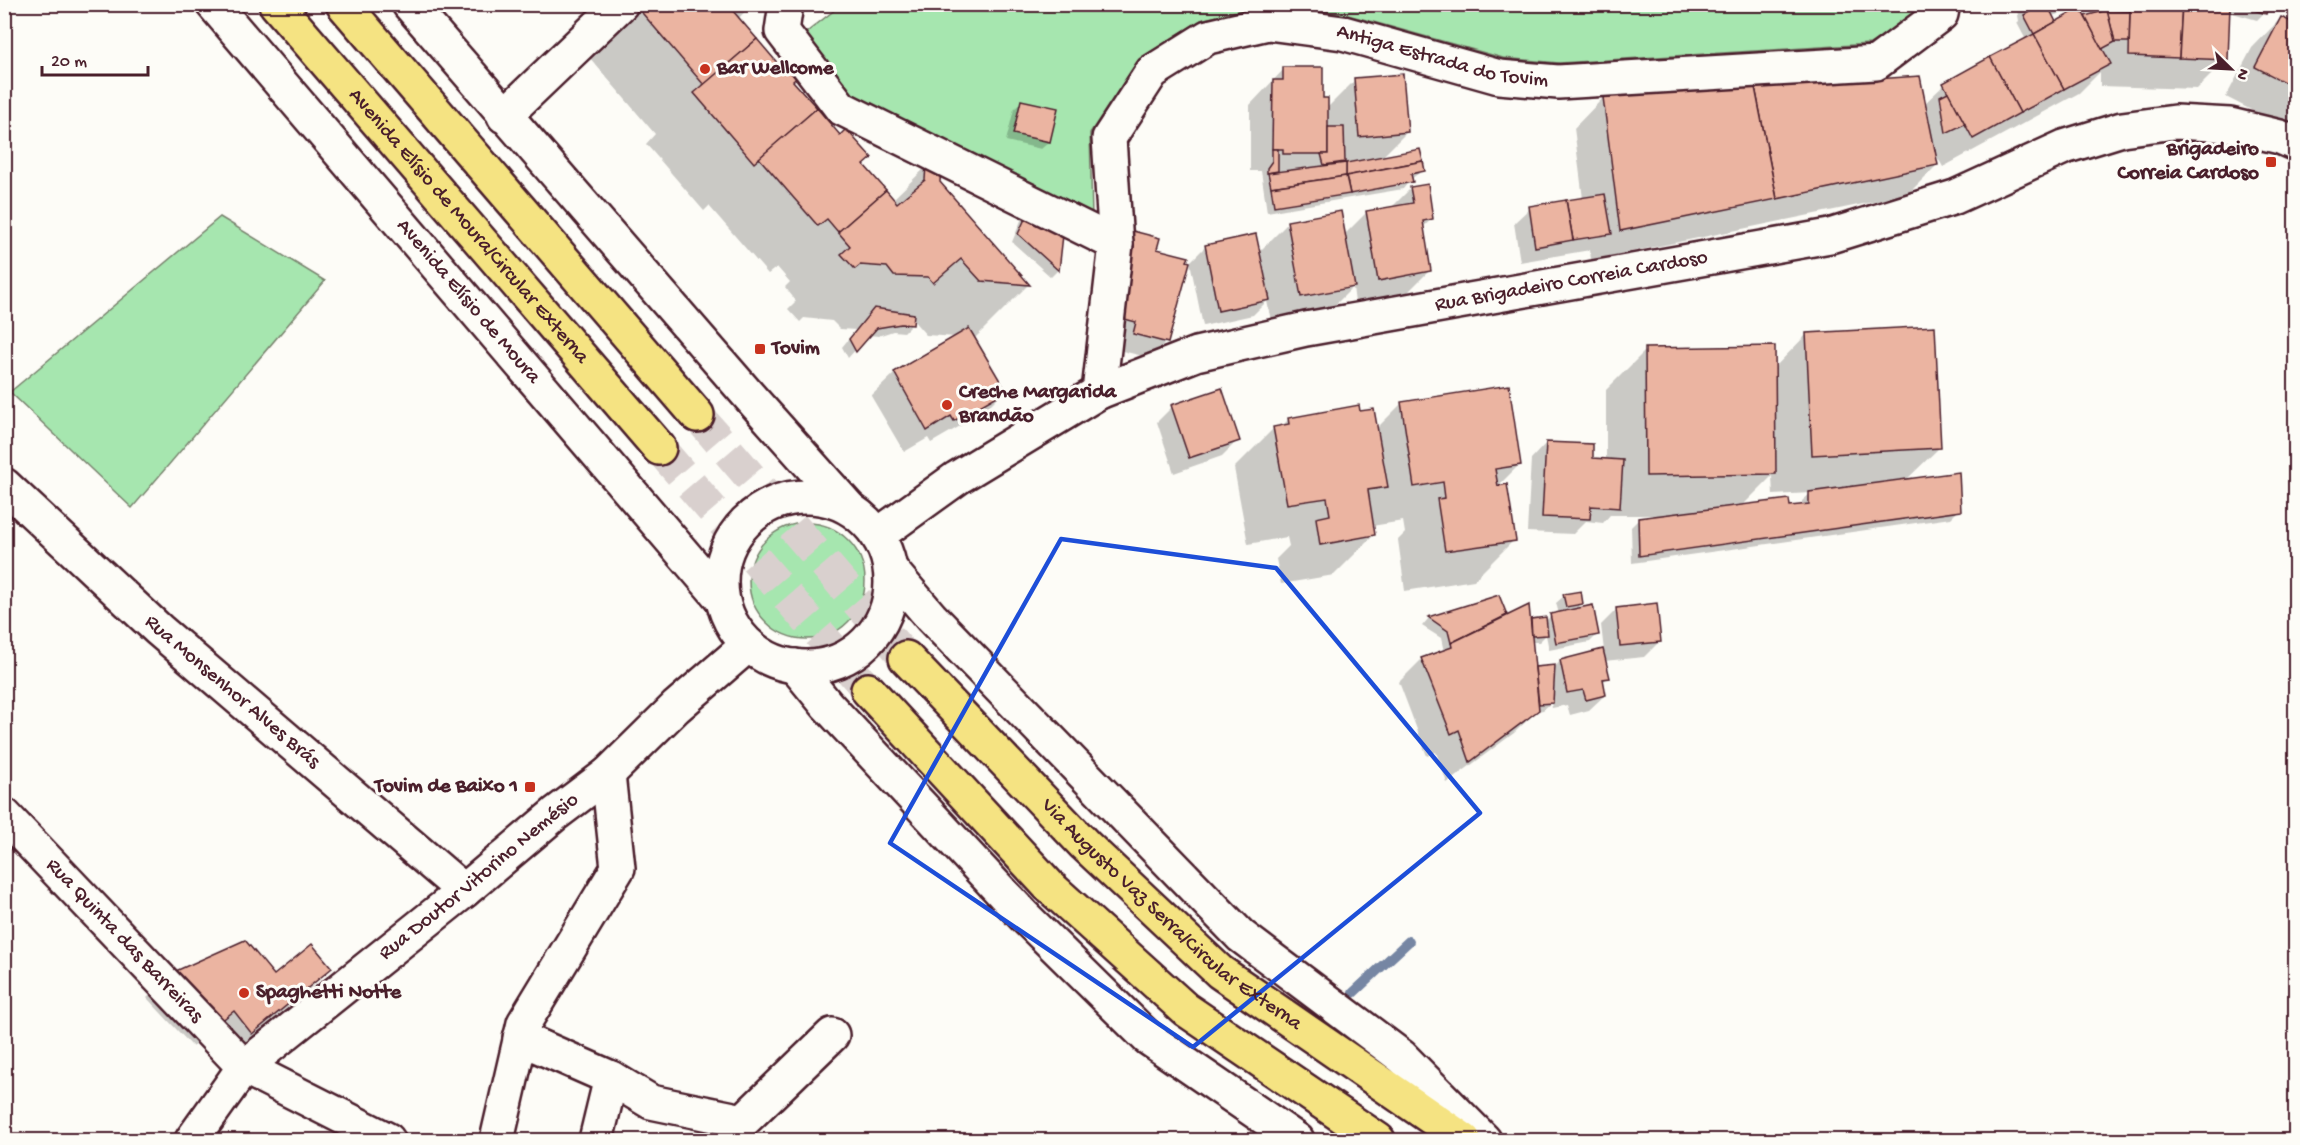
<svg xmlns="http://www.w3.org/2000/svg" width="2300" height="1145" font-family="'Gochi Hand',sans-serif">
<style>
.green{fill:#a6e6af;stroke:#78826d;stroke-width:1.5}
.shadow{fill:#0003;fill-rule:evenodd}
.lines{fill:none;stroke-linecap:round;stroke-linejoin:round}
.stream{stroke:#7686a3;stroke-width:10}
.building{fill:#ebb4a1;stroke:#4a1f2b;stroke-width:1.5}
.highway-tunnel{stroke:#d9d0ce;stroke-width:33;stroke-dasharray:33 16;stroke-linecap:butt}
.minor-casing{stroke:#4a1f2b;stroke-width:38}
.highway-casing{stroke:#4a1f2b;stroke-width:38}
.minor{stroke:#fdfcf7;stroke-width:33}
.highway{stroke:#f5e382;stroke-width:33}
.marked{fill:none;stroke:#1d4ed8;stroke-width:4.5;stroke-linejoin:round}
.poi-dot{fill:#c8321e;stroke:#fdfcf7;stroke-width:2}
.labels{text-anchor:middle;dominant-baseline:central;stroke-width:6;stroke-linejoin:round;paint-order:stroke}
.street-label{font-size:21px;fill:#4a1f2b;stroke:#fdfcf7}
.poi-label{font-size:21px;font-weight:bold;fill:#4a1f2b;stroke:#fdfcf7;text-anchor:start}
</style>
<rect width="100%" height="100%" fill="#fdfcf7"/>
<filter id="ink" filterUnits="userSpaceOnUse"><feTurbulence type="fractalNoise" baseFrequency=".0167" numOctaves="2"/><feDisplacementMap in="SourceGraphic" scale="12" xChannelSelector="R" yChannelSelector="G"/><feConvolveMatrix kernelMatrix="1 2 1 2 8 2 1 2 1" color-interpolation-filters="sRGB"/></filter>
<g filter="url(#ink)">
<g class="green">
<polygon points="1920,4 1924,10 1870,44 1559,63 1503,58 1348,15 1272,5"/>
<polygon points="841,5 1265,5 1201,20 1139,59 1090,133 1092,217 846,96 802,36"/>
<polygon points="220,217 325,281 132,508 10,392"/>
<circle cx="807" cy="581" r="58"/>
</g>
<g class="shadow">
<polygon points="642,4 752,4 738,19 892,200 927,166 938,182 1028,285 974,339 1004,391 981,414 931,443 928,438 904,452 871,396 895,373 957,337 926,335 912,319 911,325 904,332 893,331 878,336 869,335 848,358 842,347 856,330 840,329 832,321 804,318 800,322 788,309 796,301 785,287 790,282 777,267 768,274 709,206 704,211 646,144 655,134 589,57"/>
<polygon points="815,4 832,4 822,12"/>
<polygon points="2016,4 2101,4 2051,16 2056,24 2124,12 2131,4 2220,7 2221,4 2267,4 2264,13 2257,20 2229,12 2227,59 2197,89 2100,86 2100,72 2079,93 1943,167 1935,153 1937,165 1907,195 1591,260 1590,250 1520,262 1514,223 1530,208 1583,199 1574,128 1603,98 1924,104 1944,85 2026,40 2017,23 2019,21"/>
<polygon points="2281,18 2296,26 2296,133 2226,97 2252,48"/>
<polygon points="1284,69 1322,99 1327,108 1355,80 1407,132 1381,158 1423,170 1411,179 1403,189 1267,212 1261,171 1250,171 1250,105"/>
<polygon points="1022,102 1049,142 1041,149 1006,141 1014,109"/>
<polygon points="1411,188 1432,219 1422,228 1429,271 1406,294 1355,303 1353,287 1324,316 1272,326 1267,301 1253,315 1203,326 1190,262 1206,246 1258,253 1288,223 1344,235 1367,212 1391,208"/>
<polygon points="1030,210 1063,227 1058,270 1051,277 1012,242 1022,218"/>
<polygon points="1133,232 1155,250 1166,342 1151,358 1118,350 1117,248"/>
<path d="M1807 334 1939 448 1906 480 1959 510 1951 518 1632 563 1631 527 1639 519 1660 517V515H1610L1603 523 1586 521 1573 534 1527 532 1531 459 1546 443 1591 460H1606V390L1646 350 1774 368ZM1772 476 1773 495 1811 493 1802 501V506H1742Z"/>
<polygon points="1402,403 1520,464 1496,488 1514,540 1474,580 1405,591 1398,540 1405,533 1403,521 1372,526 1374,535 1334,575 1281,584 1276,559 1289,546 1287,537 1248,544 1234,468 1274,428 1281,427 1289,419 1359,413 1376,429"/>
<polygon points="1172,407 1238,440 1222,456 1174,473 1157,422"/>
<polygon points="1564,596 1582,604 1575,611 1598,634 1590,642 1549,650 1546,635 1539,642 1531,642 1534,671 1555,667 1560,661 1604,651 1601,625 1617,609 1660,641 1644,657 1604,661 1608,677 1602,683 1605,695 1589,710 1570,715 1567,705 1552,708 1551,703 1543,710 1537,711 1514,733 1447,783 1436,752 1427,756 1399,682 1422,659 1444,652 1441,638 1422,626 1428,619 1498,597 1505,615 1499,620 1545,621 1551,616 1559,614 1556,603"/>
<polygon points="330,968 307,991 228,1056 210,1033 193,1047 147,998 170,975 274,977"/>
</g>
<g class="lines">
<polyline class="stream" points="1353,993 1409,941"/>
</g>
<g class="building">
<polygon points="640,4 740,4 733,11 757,39 704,85 637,7"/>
<polygon points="2030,4 2047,4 2056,22 2034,34 2024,15 2033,10"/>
<polygon points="2130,4 2182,4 2179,58 2129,56"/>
<polygon points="2182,4 2230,6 2228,60 2179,58"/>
<polygon points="2236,4 2269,4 2266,14"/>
<polygon points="2080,8 2111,64 2064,89 2034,34"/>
<polygon points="2107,10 2130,11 2129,42 2115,42"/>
<polygon points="2107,10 2115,42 2102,49 2085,16"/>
<polygon points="2281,17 2296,24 2296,88 2255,67"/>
<polygon points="2034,34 2064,89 2020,113 1990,57"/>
<polygon points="757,39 780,66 791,58 803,72 793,81 817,108 754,163 694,93"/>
<polygon points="1990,57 2020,113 1973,139 1943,83"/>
<polygon points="1283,67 1323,67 1323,98 1328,98 1328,154 1283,154 1283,149 1272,149 1273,80 1283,80"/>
<polygon points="1403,74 1408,132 1359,137 1354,78"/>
<polygon points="1920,76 1938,165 1777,199 1755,87"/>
<polygon points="1755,87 1777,199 1620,231 1603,97"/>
<polygon points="1948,92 1965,124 1946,133 1940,96"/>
<polygon points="1021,100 1058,108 1050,142 1013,134"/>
<polygon points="817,108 840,135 846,129 872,158 864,165 886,190 838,232 827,219 818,226 759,158"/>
<polygon points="1328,127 1344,127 1345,162 1324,165 1321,154 1328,154"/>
<polygon points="1272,149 1278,149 1278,171 1267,173 1267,168 1272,161"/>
<polygon points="1420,149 1423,161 1346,176 1346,163"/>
<polygon points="1423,161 1425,171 1411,174 1413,182 1350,194 1346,176"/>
<polygon points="1346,163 1346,176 1271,187 1268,173"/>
<polygon points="926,164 941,166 940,182 1030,285 981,281 961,259 933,283 928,277 894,276 887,267 860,265 855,269 841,254 850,246 838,232 886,190 897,203 925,180"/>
<polygon points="1346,176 1350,194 1274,206 1271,187"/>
<polygon points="1428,184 1433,219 1423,221 1431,271 1378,281 1366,211 1413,203 1410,187"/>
<polygon points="1605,194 1612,234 1573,240 1566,200"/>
<polygon points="1566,200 1573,240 1535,247 1529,206"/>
<polygon points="1030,208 1064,226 1059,271 1018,234"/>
<polygon points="1341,211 1355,287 1301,297 1287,221"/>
<polygon points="1133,231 1160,238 1157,249 1189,257 1187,261 1190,262 1168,343 1133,334 1136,322 1117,317"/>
<polygon points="1256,234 1270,300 1218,311 1205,245"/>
<polygon points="874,308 914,314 913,325 901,324 877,328 856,352 849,339"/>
<polygon points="1935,326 1941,448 1812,455 1806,333"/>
<polygon points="969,328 1006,391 954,421 951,416 927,431 894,372"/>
<polygon points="1775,346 1776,474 1646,476 1645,348"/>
<polygon points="1509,385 1521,465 1495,469 1498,486 1507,484 1516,541 1445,551 1437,499 1445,498 1443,482 1414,487 1401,402"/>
<polygon points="1222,388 1240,441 1189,458 1171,405"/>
<polygon points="1359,405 1360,411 1374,409 1388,487 1368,490 1375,535 1320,545 1316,518 1330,515 1327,498 1287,504 1273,427 1289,424 1288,418"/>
<polygon points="1546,442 1593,444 1593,458 1623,460 1620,508 1591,506 1590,519 1542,517"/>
<polygon points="1959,472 1961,511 1639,556 1638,518 1789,499 1790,506 1809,504 1809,492"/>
<polygon points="1581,591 1583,604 1566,607 1563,594"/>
<polygon points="1499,595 1507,615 1451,643 1448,631 1428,617"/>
<polygon points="1657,603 1661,642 1620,646 1616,608"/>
<polygon points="1529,605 1539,710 1470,762 1459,730 1451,734 1421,658 1452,647 1451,643"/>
<polygon points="1593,605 1599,635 1556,643 1550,614"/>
<polygon points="1546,617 1548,635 1532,636 1531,619"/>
<polygon points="1603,649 1610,678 1603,679 1606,695 1586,700 1583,690 1567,693 1560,660"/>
<polygon points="1555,665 1553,703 1539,704 1535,667"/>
<polygon points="245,940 274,975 312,944 332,968 252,1034 234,1011 216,1025 169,974"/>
</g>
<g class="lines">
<g class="highway-tunnel">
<polyline points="697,415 906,658"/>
<polyline points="659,448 868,690"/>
</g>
<g class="minor-casing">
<g id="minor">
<path id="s1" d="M213 4 722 599"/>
<polyline points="409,4 749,396 849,508"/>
<polyline points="786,4 782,31 841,108 1116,244"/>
<polyline points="504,116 621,4"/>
<path id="s2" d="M1099 392 1116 244 1109 138 1152 72 1208 37 1268 23 1343 33 1499 77 1558 82 1876 63 1941 14 1943 4"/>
<path id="s3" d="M4 485 159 630 464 891"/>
<circle cx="806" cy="582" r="85"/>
<path id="s4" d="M878 535 957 478 1099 392 1196 354 1306 329 1830 236 1955 197 2064 147 2122 129 2175 122 2230 125 2280 137 2296 144"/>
<polyline points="891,570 931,617 1241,936 1402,1057 1484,1140"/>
<polyline points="795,666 827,705 1024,916 1148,1038 1297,1140"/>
<path id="s5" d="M4 815 244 1067 388 1140"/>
<polyline points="520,1038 611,1078 651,1102 743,1121 832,1035"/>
<path id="s6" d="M192 1140 244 1067 464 891 555 814 608 774 676 707 748 645"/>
<polyline points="497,1140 524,1023 618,868 608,774"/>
<polyline points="596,1140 611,1078"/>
</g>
</g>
<g class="highway-casing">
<g id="highway">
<path id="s7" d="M276 4 659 448"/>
<polyline points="343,4 697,415"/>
<path id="s8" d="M906 658 1085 845 1220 972 1464 1140"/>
<polyline points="868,690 1049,886 1185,1009 1378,1140"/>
</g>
</g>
<use href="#minor" class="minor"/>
<use href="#highway" class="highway"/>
</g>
</g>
<path class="marked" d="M1061 539 1276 568 1480 813 1193 1047 890 843Z"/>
<g class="poi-dot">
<circle cx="705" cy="69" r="6"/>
<rect x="2265" y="156" width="12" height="12" rx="3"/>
<rect x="754" y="343" width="12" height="12" rx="3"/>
<circle cx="947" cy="405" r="6"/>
<rect x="524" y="781" width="12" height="12" rx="3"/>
<circle cx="244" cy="993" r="6"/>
</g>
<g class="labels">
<g class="street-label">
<text stroke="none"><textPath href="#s2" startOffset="640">Antiga Estrada do Tovim</textPath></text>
<text stroke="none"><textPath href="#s7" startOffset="294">Avenida Elísio de Moura/Circular Externa</textPath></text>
<text stroke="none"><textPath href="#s4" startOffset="750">Rua Brigadeiro Correia Cardoso</textPath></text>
<text stroke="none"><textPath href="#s1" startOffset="392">Avenida Elísio de Moura</textPath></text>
<text stroke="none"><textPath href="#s3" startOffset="308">Rua Monsenhor Alves Brás</textPath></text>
<text stroke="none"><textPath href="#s6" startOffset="392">Rua Doutor Vitorino Nemésio</textPath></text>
<text stroke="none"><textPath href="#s8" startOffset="370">Via Augusto Vaz Serra/Circular Externa</textPath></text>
<text stroke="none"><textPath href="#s5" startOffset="174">Rua Quinta das Barreiras</textPath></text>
</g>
<g class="poi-label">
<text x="717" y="69">Bar Wellcome</text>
<text x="2259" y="150" text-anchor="end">Brigadeiro<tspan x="2259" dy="24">Correia Cardoso</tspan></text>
<text x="772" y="349">Tovim</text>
<text x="959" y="393">Creche Margarida<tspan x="959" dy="24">Brandão</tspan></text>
<text x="518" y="787" text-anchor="end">Tovim de Baixo 1</text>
<text x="256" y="993">Spaghetti Notte</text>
</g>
</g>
<rect width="2300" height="1145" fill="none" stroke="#fdfcf7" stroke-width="24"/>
<rect x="12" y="12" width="2276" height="1121" fill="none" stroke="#4a1f2b" stroke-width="2" filter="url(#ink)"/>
<g transform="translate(2231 69) rotate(114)" stroke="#fdfcf7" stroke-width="4.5" paint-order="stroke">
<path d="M0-4.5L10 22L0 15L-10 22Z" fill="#4a1f2b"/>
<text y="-9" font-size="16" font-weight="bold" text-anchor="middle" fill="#4a1f2b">N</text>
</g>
<path d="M42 66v9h106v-9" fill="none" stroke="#4a1f2b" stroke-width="3"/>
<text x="51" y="66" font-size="18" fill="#4a1f2b" stroke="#fdfcf7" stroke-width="4.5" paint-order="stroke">20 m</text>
</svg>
